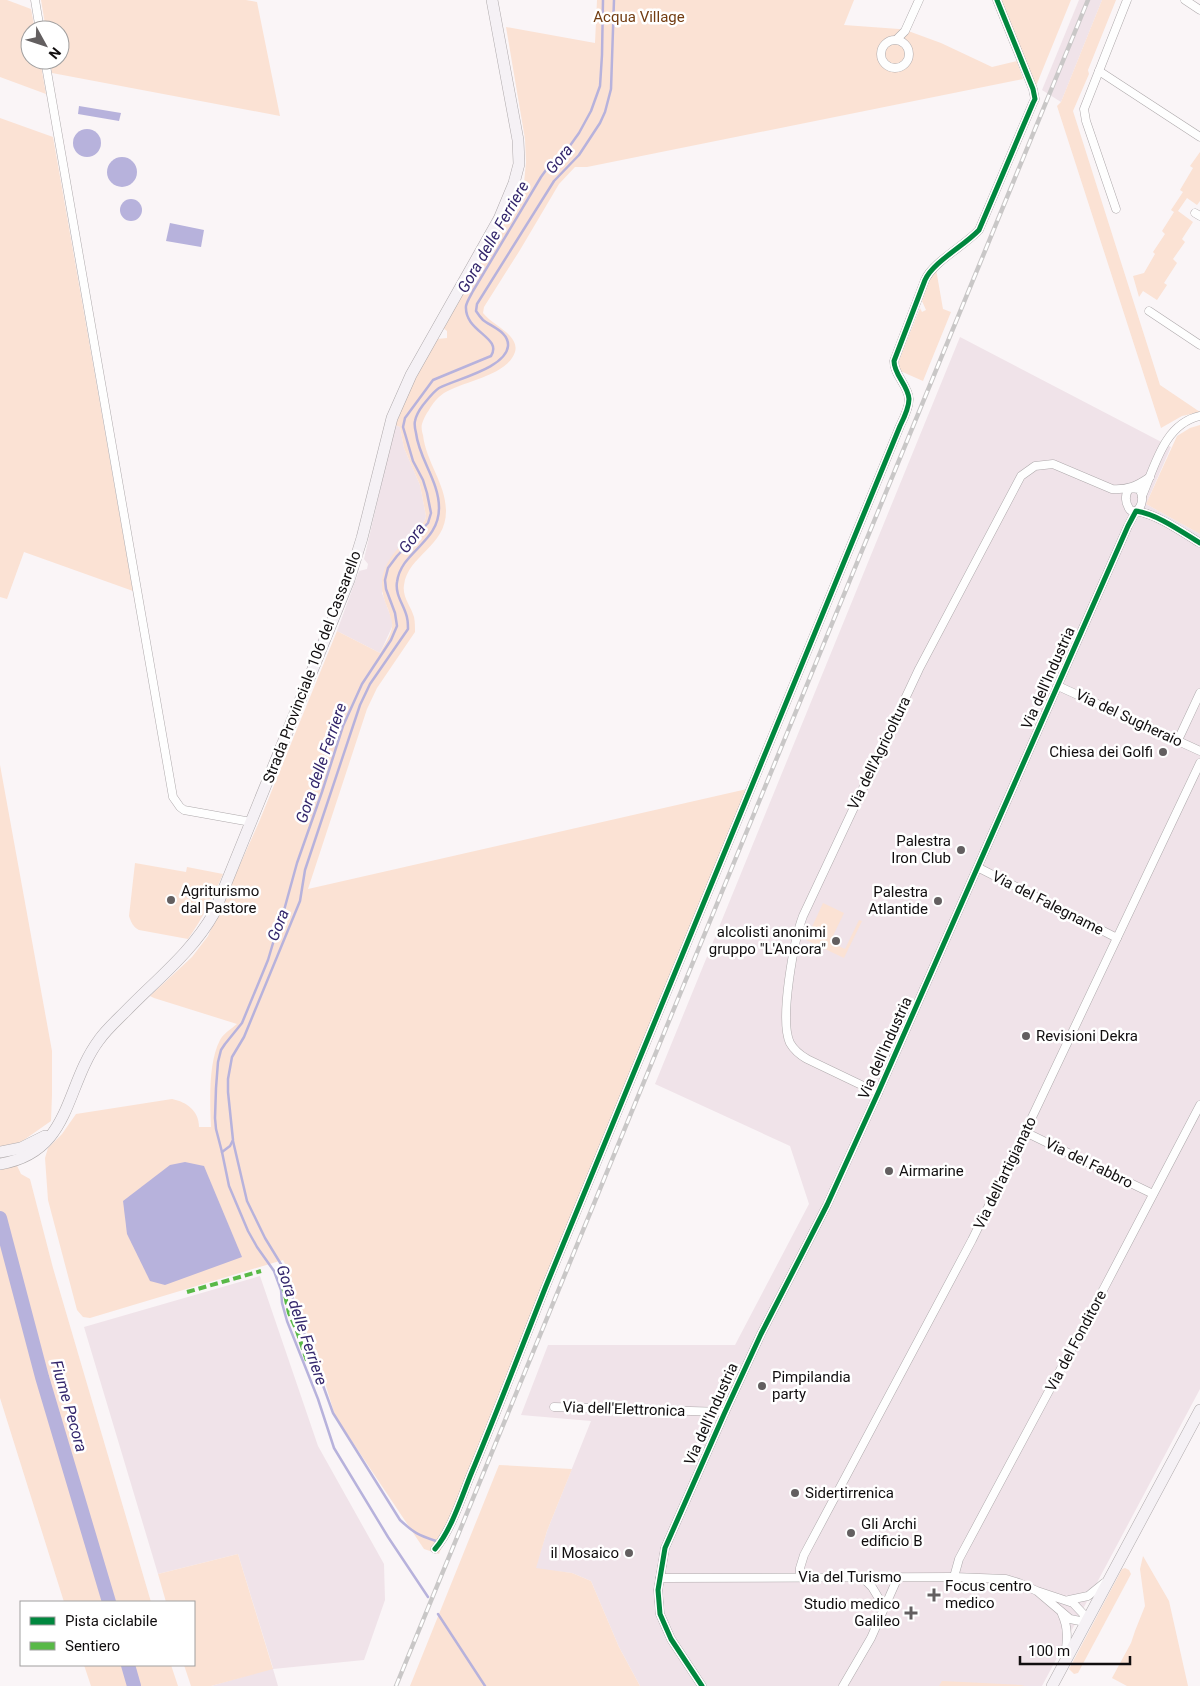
<svg xmlns="http://www.w3.org/2000/svg" width="1200" height="1686" font-family="Roboto,sans-serif">
<style>
.built{fill:#f0e3e9}
.green{fill:#fbe2d4}
.water{fill:#b7b2dc}
.lines{fill:none;stroke-linecap:round;stroke-linejoin:round}
.stream{stroke:#b7b2dc;stroke-width:2.5}
.river{stroke:#b7b2dc;stroke-width:14}
.street-casing{stroke:#aea9ab;stroke-width:9}
.secondary-casing{stroke:#aea9ab;stroke-width:12}
.street{stroke:#fefefe;stroke-width:8}
.secondary{stroke:#f5f1f5;stroke-width:11}
.rail-casing{stroke:#c9c7c7;stroke-width:4.5}
.rail{stroke:#fff;stroke-width:2.5;stroke-dasharray:8;stroke-linecap:butt}
.quiet{stroke:#58b947;stroke-width:4;stroke-dasharray:8 4;stroke-linecap:butt}
.cycleway-casing{stroke:#fff;stroke-width:8}
.cycleway{stroke:#00873e;stroke-width:5}
.poi-dot{fill:#635f60;stroke:#fff;stroke-width:2}
.labels{text-anchor:middle;dominant-baseline:central;stroke-width:5;stroke-linejoin:round;paint-order:stroke}
.park-label{font-size:15px;fill:#733d12;stroke:#fff}
.street-label{font-size:15px;fill:#110e0f;stroke:#fff}
.poi-label{font-size:15px;fill:#110e0f;stroke:#fff;text-anchor:start}
.water-label{font-size:16px;font-style:italic;fill:#33266c;stroke:#fff}
</style>
<rect width="100%" height="100%" fill="#faf5f7"/>
<g class="built">
<polygon points="1079,0 1102,0 1061,102 1042,90"/>
<polygon points="960,337 1171,447 1146,504 1200,534 1200,1389 1042,1686 640,1686 619,1647 591,1581 572,1573 535,1569 547,1531 591,1421 521,1415 548,1345 735,1345 809,1204 790,1146 655,1084"/>
<polygon points="395,425 400,427 404,448 420,485 426,516 425,520 382,593 392,620 392,627 380,653 337,631 359,571 367,569 368,564 364,559"/>
<polygon points="260,1276 318,1446 384,1564 385,1600 364,1660 273,1669 278,1686 211,1686 273,1668 238,1554 158,1574 84,1327"/>
</g>
<g class="green">
<polygon points="0,0 7,0 31,9 35,30 30,30 30,60 40,60 46,94 0,77"/>
<polygon points="41,0 246,0 257,2 280,116 52,73 50,60 60,60 60,30 46,30"/>
<path d="M597 0H854L844 25 899 29 911 32 941 43 992 67 1017 61 1023 79 587 167H575L559 184 520 250 484 307 483 313C492 325 520 335 515 352 507 376 463 381 444 393 438 397 432 404 429 410 426 414 423 420 422 424 421 427 422 432 423 435 426 462 446 484 446 511 446 547 408 555 404 585 402 597 411 606 414 617 415 622 415 627 415 632L377 688 367 709 308 889 747 789 530 1322 439 1554 424 1549 335 1416 318 1359 299 1313 288 1270 283 1260 90 1318 83 1317 77 1310 48 1200 45 1158 48 1148 62 1134 76 1114 172 1099C187 1102 199 1111 199 1127H211C210 1102 208 1063 220 1040 224 1033 231 1029 237 1024L154 998 150 996 192 957 208 936 259 822 337 631 380 653C384 645 390 637 392 628 393 621 390 616 388 609 381 594 379 579 387 564 395 549 409 537 421 526L425 520 426 516 420 485 404 448 400 427 395 425 411 384 437 339 447 338V331L443 328 515 204 524 183 526 162 525 139 506 27 595 43Z"/>
<polygon points="1001,0 1071,0 1036,86"/>
<polygon points="1102,0 1116,0 1088,70 1089,74 1073,111 1160,385 1200,412 1182,416 1161,428 1057,106 1061,102"/>
<polygon points="0,118 53,137 133,591 24,552 7,599 0,597"/>
<polygon points="1200,152 1200,201 1197,205 1187,198 1178,211 1193,222 1182,239 1185,242 1173,259 1177,263 1164,283 1167,285 1157,300 1143,291 1139,297 1133,276 1144,273 1155,254 1153,252 1165,234 1162,231 1174,212 1171,210 1183,192 1180,190 1193,168 1190,166"/>
<polygon points="936,269 943,309 951,312 923,381 898,370 899,360 920,308 922,312 926,310 922,301 931,275"/>
<polygon points="1200,425 1200,534 1146,504 1177,436 1190,428"/>
<polygon points="0,765 52,1051 52,1095 51,1121 21,1142 7,1145 21,1174 30,1179 53,1268 151,1602 64,1602 0,1398"/>
<path d="M135 863 186 872 187 867 223 874C213 897 203 918 188 939L139 930C133 927 131 922 129 916Z"/>
<polygon points="823,903 844,913 830,942 845,949 859,920 862,921 844,958 806,940"/>
<polygon points="499,1465 572,1469 547,1531 536,1568 572,1573 591,1581 619,1647 640,1686 410,1686"/>
<polygon points="238,1554 273,1669 211,1686 191,1686 184,1665 194,1665 194,1602 166,1602 158,1574"/>
<polygon points="1143,1556 1169,1601 1188,1686 1127,1686 1112,1678 1131,1643 1135,1631 1145,1606 1140,1569"/>
<polygon points="1125,1568 1129,1570 1131,1574 1078,1673 1074,1674 1069,1669 1122,1569"/>
<polygon points="84,1665 171,1665 178,1686 91,1686"/>
<polygon points="942,1681 1021,1685 1025,1686 939,1686"/>
</g>
<g class="water">
<polygon points="79,106 121,113 119,121 78,114"/>
<circle cx="87" cy="143" r="14"/>
<circle cx="122" cy="172" r="15"/>
<circle cx="131" cy="210" r="11"/>
<polygon points="170,223 204,230 201,247 166,241"/>
<polygon points="185,1162 204,1166 242,1257 165,1285 150,1281 127,1234 123,1201 170,1165"/>
</g>
<g class="lines">
<g class="stream">
<path d="M233 1141 247 1201 265 1238 287 1274 296 1311 333 1413 400 1520C414 1533 418 1535 436 1541"/>
<path d="M222 1152 230 1146 233 1140 228 1092V1079L232 1057 244 1037 300 901 305 870 360 705 370 684 408 629C408 624 408 619 406 614 403 604 395 594 397 582 401 551 439 543 439 508 439 481 419 459 416 433 415 429 414 425 415 421 416 416 420 409 423 405 428 399 433 392 439 388 456 379 506 368 508 346 509 332 492 327 483 320 481 318 478 314 476 311L477 304 554 181 579 155 600 123 605 112 611 89 614 0"/>
<path d="M428 1597 388 1537 334 1448 318 1399 287 1321 282 1303 281 1290 274 1271 257 1247 248 1231 229 1186 222 1152 216 1129 215 1118 216 1088 218 1062 221 1050 225 1044 242 1023 268 960 279 923 283 914 297 863 322 792 343 726 362 684 391 640 397 626 395 613 386 589 385 580 388 568 397 556 428 523 431 513 427 493 423 480 413 461 406 437 403 427 405 418 433 380 491 356C503 337 464 332 466 306 467 301 471 295 473 291L541 177 551 163 564 154 579 133 591 111 600 86 602 55 603 0"/>
<polyline points="438,1614 485,1686"/>
</g>
<g class="river">
<polyline points="0,1218 42,1377 109,1602"/>
<polyline points="128,1665 134,1686"/>
</g>
<g class="street-casing">
<g id="street">
<polyline points="35,0 40,30"/>
<polyline points="1185,0 1200,10"/>
<polyline points="897,39 905,31 919,0"/>
<circle cx="895" cy="54" r="14"/>
<polyline points="45,60 173,797 180,807 184,810 251,822"/>
<polyline points="1099,71 1200,137"/>
<polyline points="1116,209 1086,121 1084,109 1127,0"/>
<polyline points="1195,213 1200,216"/>
<polyline points="1149,311 1200,345"/>
<path d="M1130 488 1139 489C1144 496 1143 507 1135 512L1130 510C1125 503 1124 494 1130 488Z"/>
<path d="M1142 496C1155 466 1164 424 1200 416"/>
<polyline points="1058,686 1200,751"/>
<polyline points="1178,740 1200,693"/>
<polyline points="979,868 1117,938"/>
<path d="M878 1093 807 1059C800 1055 794 1050 790 1043 779 1020 794 940 803 916L919 669 1021 476 1035 466 1053 464 1112 489C1128 490 1137 486 1150 477"/>
<polyline points="1025,1132 1153,1194"/>
<polyline points="554,1407 725,1412"/>
<path d="M435 1549C451 1531 462 1496 471 1474 497 1412 521 1349 546 1286L900 426C904 418 909 408 909 399 908 385 894 375 894 361L925 280C933 262 964 246 979 230L1033 103 1035 99 1033 89 997 0"/>
<polyline points="800,1577 800,1568 804,1555 972,1240 1025,1132 1200,763"/>
<polyline points="954,1577 959,1559 1102,1292 1200,1105"/>
<polyline points="660,1578 954,1577 1006,1579 1019,1583 1037,1591 1073,1603 1088,1619 1080,1621 1070,1619 1037,1591"/>
<polyline points="863,1578 872,1587 884,1607"/>
<polyline points="1069,1600 1088,1596 1104,1583"/>
<path d="M1062 1614C1069 1629 1067 1641 1065 1657"/>
<path d="M702 1686 671 1639 660 1614 658 1590 665 1548 725 1412 761 1334 827 1205 878 1093 1128 526 1136 511C1157 514 1182 532 1200 543"/>
<polyline points="843,1686 871,1638 898,1577"/>
</g>
</g>
<g class="secondary-casing">
<g id="secondary">
<polyline points="0,1152 21,1148 45,1136"/>
<path d="M0 1164C72 1152 64 1087 99 1040 106 1030 116 1021 125 1012 155 981 193 951 214 913L349 580 362 538 392 418 411 375 499 219 514 183 519 164 518 140 492 0"/>
<polyline points="1052,1686 1200,1410"/>
</g>
</g>
<use href="#street" class="street"/>
<use href="#secondary" class="secondary"/>
<g class="rail-casing">
<polyline id="rail" points="396,1686 1088,0"/>
</g>
<use href="#rail" class="rail"/>
<g class="quiet">
<polyline points="280,1273 289,1313 297,1331 307,1361 318,1359"/>
<polyline points="187,1292 261,1271"/>
</g>
<g class="cycleway-casing">
<g id="cycleway">
<path d="M435 1549C451 1531 462 1496 471 1474 497 1412 521 1349 546 1286L900 426C904 418 909 408 909 399 908 385 894 375 894 361L925 280C933 262 964 246 979 230L1033 103 1035 99 1033 89 997 0"/>
<path d="M702 1686 671 1639 660 1614 658 1590 665 1548 725 1412 761 1334 827 1205 878 1093 1128 526 1136 511C1157 514 1182 532 1200 543"/>
</g>
</g>
<use href="#cycleway" class="cycleway"/>
</g>
<g class="poi-dot">
<circle cx="1163" cy="752" r="5"/>
<circle cx="961" cy="850" r="5"/>
<circle cx="171" cy="900" r="5"/>
<circle cx="938" cy="901" r="5"/>
<circle cx="836" cy="941" r="5"/>
<circle cx="1026" cy="1036" r="5"/>
<circle cx="889" cy="1171" r="5"/>
<circle cx="762" cy="1386" r="5"/>
<circle cx="795" cy="1493" r="5"/>
<circle cx="851" cy="1533" r="5"/>
<circle cx="629" cy="1553" r="5"/>
<path d="M931.5 1587.5h5v5h5v5h-5v5h-5v-5h-5v-5h5z"/>
<path d="M908.5 1605.5h5v5h5v5h-5v5h-5v-5h-5v-5h5z"/>
</g>
<g class="labels">
<g class="park-label">
<text x="639" y="17">Acqua Village</text>
</g>
<g class="street-label">
<text transform="translate(312 667) rotate(-69)">Strada Provinciale 106 del Cassarello</text>
<text transform="translate(1048 678) rotate(-66)">Via dell'Industria</text>
<text transform="translate(1129 718) rotate(25)">Via del Sugheraio</text>
<text transform="translate(879 753) rotate(-64)">Via dell'Agricoltura</text>
<text transform="translate(1048 903) rotate(27)">Via del Falegname</text>
<text transform="translate(885 1048) rotate(-66)">Via dell'Industria</text>
<text transform="translate(1089 1163) rotate(26)">Via del Fabbro</text>
<text transform="translate(1005 1173) rotate(-64)">Via dell'artigianato</text>
<text transform="translate(1076 1341) rotate(-62)">Via del Fonditore</text>
<text transform="translate(624 1409) rotate(2)">Via dell'Elettronica</text>
<text transform="translate(711 1414) rotate(-66)">Via dell'Industria</text>
<text x="850" y="1577">Via del Turismo</text>
</g>
<g class="poi-label">
<text x="1153" y="752" text-anchor="end">Chiesa dei Golfi</text>
<text x="951" y="841" text-anchor="end">Palestra<tspan x="951" dy="17">Iron Club</tspan></text>
<text x="181" y="891">Agriturismo<tspan x="181" dy="17">dal Pastore</tspan></text>
<text x="928" y="892" text-anchor="end">Palestra<tspan x="928" dy="17">Atlantide</tspan></text>
<text x="826" y="932" text-anchor="end">alcolisti anonimi<tspan x="826" dy="17">gruppo "L'Ancora"</tspan></text>
<text x="1036" y="1036">Revisioni Dekra</text>
<text x="899" y="1171">Airmarine</text>
<text x="772" y="1377">Pimpilandia<tspan x="772" dy="17">party</tspan></text>
<text x="805" y="1493">Sidertirrenica</text>
<text x="861" y="1524">Gli Archi<tspan x="861" dy="17">edificio B</tspan></text>
<text x="619" y="1553" text-anchor="end">il Mosaico</text>
<text x="945" y="1586">Focus centro<tspan x="945" dy="17">medico</tspan></text>
<text x="900" y="1604" text-anchor="end">Studio medico<tspan x="900" dy="17">Galileo</tspan></text>
</g>
<g class="water-label">
<text transform="translate(559 159) rotate(-50)">Gora</text>
<text transform="translate(493 237) rotate(-60)">Gora delle Ferriere</text>
<text transform="translate(412 538) rotate(-53)">Gora</text>
<text transform="translate(321 763) rotate(-71)">Gora delle Ferriere</text>
<text transform="translate(278 925) rotate(-68)">Gora</text>
<text transform="translate(302 1325) rotate(71)">Gora delle Ferriere</text>
<text transform="translate(69 1406) rotate(74)">Fiume Pecora</text>
</g>
</g>
<rect x="20" y="1601" width="175" height="65" fill="#ffffff" stroke="#a09f9f"/>
<rect x="30" y="1617" width="25" height="8" fill="#00873e" stroke="#a09f9f"/>
<text x="65" y="1626" font-size="15" fill="#110e0f">Pista ciclabile</text>
<rect x="30" y="1642" width="25" height="8" fill="#58b947" stroke="#a09f9f"/>
<text x="65" y="1651" font-size="15" fill="#110e0f">Sentiero</text>
<g transform="translate(45 45) rotate(130)"><circle r="24" fill="#ffffff" stroke="#a09f9f"/>
<path d="M0-4L9 19L0 12L-9 19Z" fill="#635f60"/>
<text y="-8" font-size="14" font-weight="bold" text-anchor="middle" fill="#110e0f">N</text>
</g>
<path d="M1020 1656v8h110v-8" fill="none" stroke="#110e0f" stroke-width="2.5"/>
<text x="1028" y="1656" font-size="15" fill="#110e0f" stroke="#ffffff" stroke-width="4" paint-order="stroke">100 m</text>
</svg>
